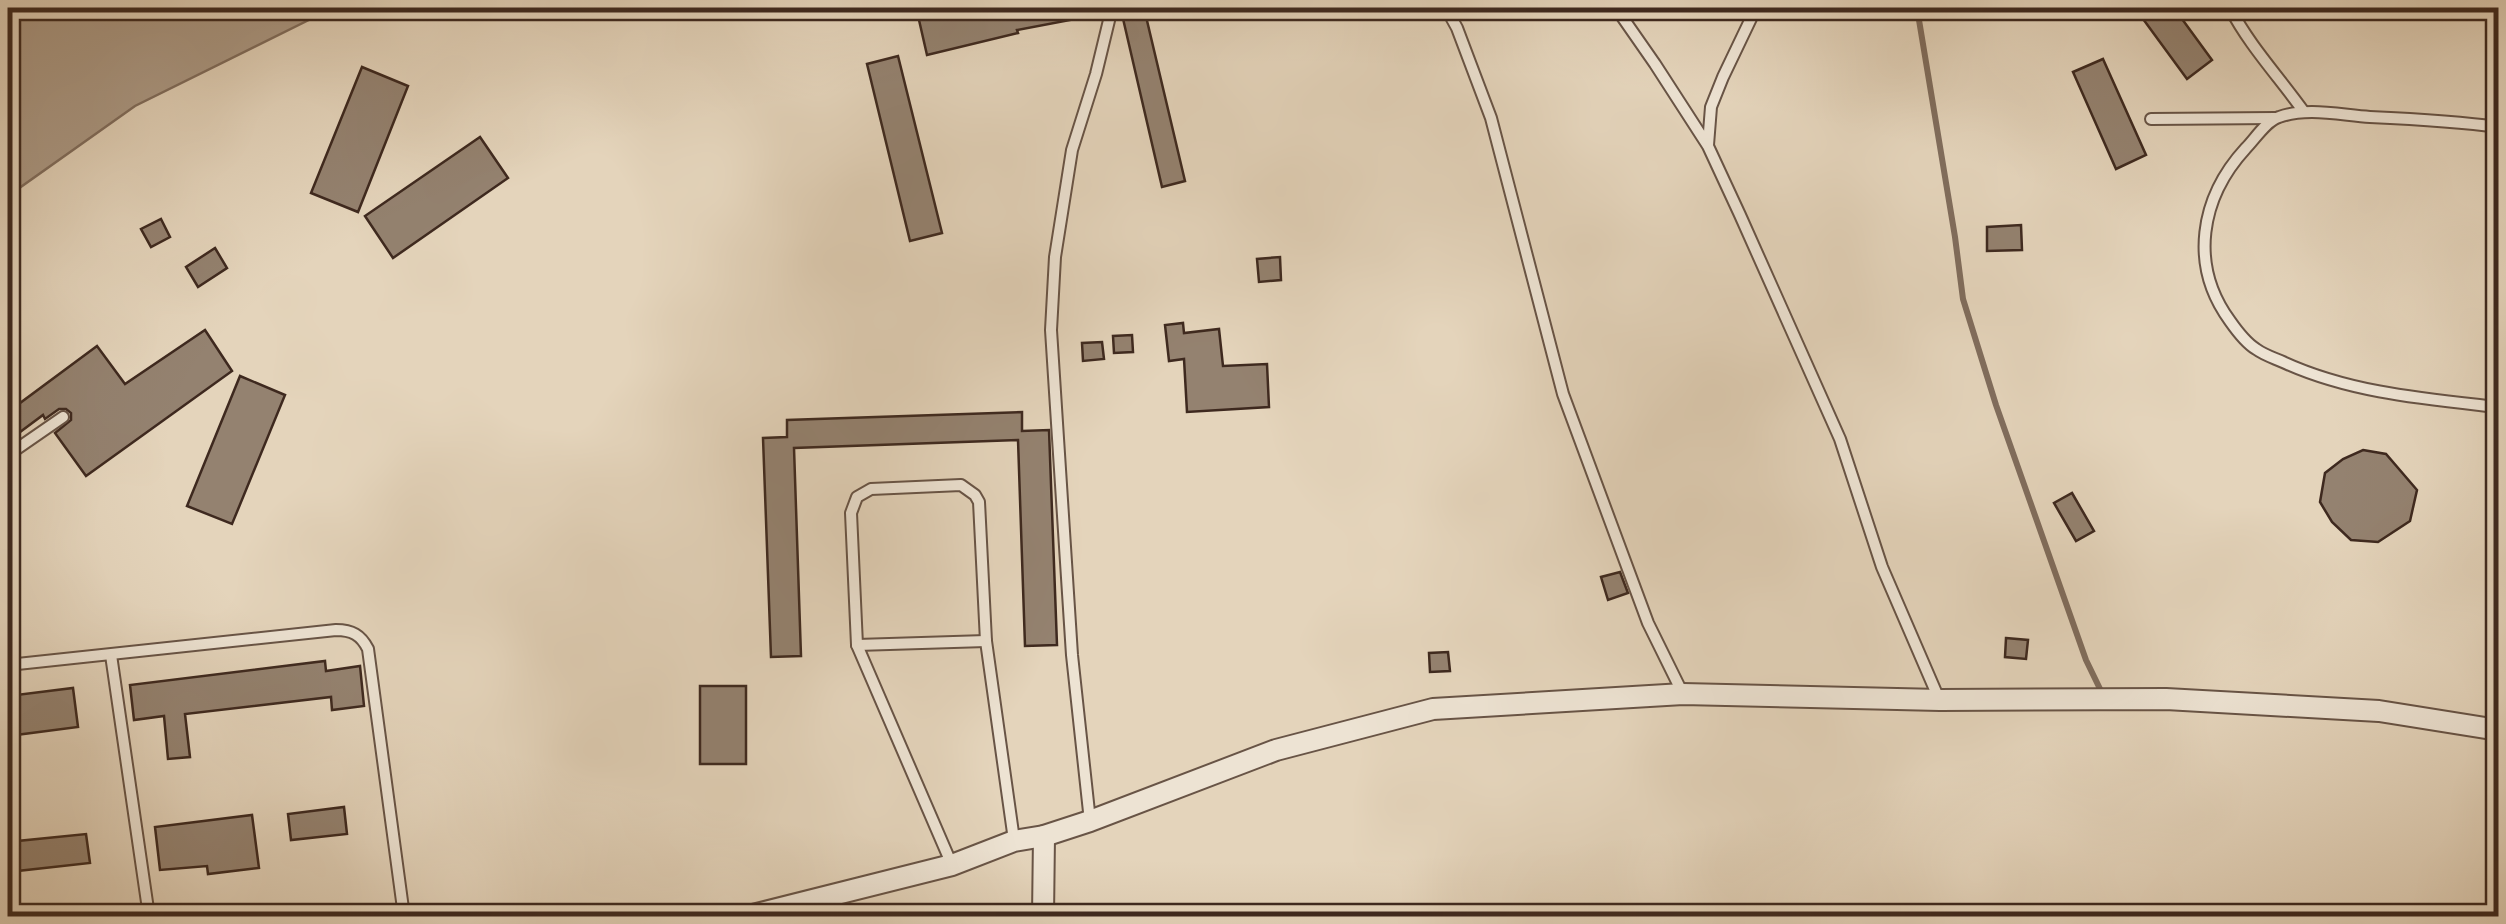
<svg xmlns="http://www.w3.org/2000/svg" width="2506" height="924" font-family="'IM FELL English',serif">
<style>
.water{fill:#ac9a86;stroke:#806d5d;stroke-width:2.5}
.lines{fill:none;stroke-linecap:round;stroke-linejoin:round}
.stream{stroke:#806d5d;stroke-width:6}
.building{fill:#948270;stroke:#3e291f;stroke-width:2.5}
.service-casing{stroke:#685446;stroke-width:14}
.minor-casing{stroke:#685446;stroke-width:24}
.service{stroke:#ede3d3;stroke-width:10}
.minor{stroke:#ede3d3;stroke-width:20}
</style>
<rect width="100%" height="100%" fill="#e4d4bb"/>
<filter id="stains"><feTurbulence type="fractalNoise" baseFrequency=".002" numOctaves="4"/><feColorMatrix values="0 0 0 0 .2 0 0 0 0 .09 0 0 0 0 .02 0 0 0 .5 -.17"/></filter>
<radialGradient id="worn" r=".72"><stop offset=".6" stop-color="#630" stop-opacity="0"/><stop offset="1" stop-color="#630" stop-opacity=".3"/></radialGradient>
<polygon class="water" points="8,8 333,8 135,106 8,196"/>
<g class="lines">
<polyline class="stream" points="1917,8 1955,237 1963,299 1996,405 2086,660 2102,693"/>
</g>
<g class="building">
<polygon points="972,8 1090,8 1091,16 1017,30 1018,33 927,55 919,20"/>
<polygon points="1130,8 1144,8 1185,181 1162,187 1121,10"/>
<polygon points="2135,8 2174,8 2212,60 2187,79"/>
<polygon points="898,56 942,233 910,241 867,64"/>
<polygon points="2103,59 2146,155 2116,169 2073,72"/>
<polygon points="362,67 408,86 358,212 311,193"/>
<polygon points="480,137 508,178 393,258 365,216"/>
<polygon points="161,219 170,237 151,247 141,229"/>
<polygon points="2021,225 2022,250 1987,251 1987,227"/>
<polygon points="215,248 227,268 198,287 186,267"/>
<polygon points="1280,257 1281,280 1259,282 1257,259"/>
<polygon points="1183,323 1184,333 1219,329 1223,366 1267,364 1269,407 1187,412 1184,359 1169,361 1165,325"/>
<polygon points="205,330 232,371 86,476 55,433 71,420 71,413 66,409 59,409 45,419 43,415 8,441 8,412 97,346 125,384"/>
<polygon points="1132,335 1133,352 1114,353 1113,336"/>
<polygon points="1102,342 1104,359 1083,361 1082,343"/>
<polygon points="240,376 285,395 232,524 187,506"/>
<polygon points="1022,412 1022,431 1049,430 1057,645 1025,646 1018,440 794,448 801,656 771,657 763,438 787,437 787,420"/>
<polygon points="2363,450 2386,454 2417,490 2410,521 2378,542 2351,540 2332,522 2320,502 2325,473 2343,459"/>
<polygon points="2072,493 2094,531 2076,541 2054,503"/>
<polygon points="1620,572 1628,593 1608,600 1601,577"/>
<polygon points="2006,638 2028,640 2026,659 2005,657"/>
<polygon points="1448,652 1450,671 1430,672 1429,653"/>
<polygon points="325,661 326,671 360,666 364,706 332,710 331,697 185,714 190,757 168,759 164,716 134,720 130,685"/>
<rect x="700" y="686" width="46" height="78"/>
<polygon points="73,688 78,727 8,736 8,696"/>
<polygon points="344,807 347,834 291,840 288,814"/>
<polygon points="252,815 259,868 208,874 207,866 160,870 155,827"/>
<polygon points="86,834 90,863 8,872 8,842"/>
</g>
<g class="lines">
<g class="service-casing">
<g id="service">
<polyline points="1446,8 1457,28 1491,118 1563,394 1648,623 1683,694"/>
<polyline points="1616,8 1655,64 1708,146 1740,215 1840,439 1882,567 1939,699"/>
<path d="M2230 8C2249 45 2279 77 2304 112"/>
<polyline points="2151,119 2275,118"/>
<path d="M2498 127C2455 121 2413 119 2370 117 2340 115 2307 107 2279 117 2266 121 2255 139 2246 148 2200 198 2189 265 2230 321 2237 331 2246 343 2256 349 2264 355 2274 358 2283 362 2350 393 2426 399 2498 407"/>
<polyline points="1708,145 1711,107 1723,77 1756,8"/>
<polyline points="8,455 63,417"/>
<polyline points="857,645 986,641"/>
<polyline points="111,655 149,916"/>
<path d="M8 665 336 630C352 630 361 635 368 649L404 916"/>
<polyline points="1090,821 1072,655 1051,330 1055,257 1072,150 1096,74 1112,8"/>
<polyline points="952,865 857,645 851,513 857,497 871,489 961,485 975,495 979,502 986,641 1014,840"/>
</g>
</g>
<g class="minor-casing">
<g id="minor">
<polyline points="749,916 952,865 1014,841 1044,836 1090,821 1276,750 1433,709 1683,694 1940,700 2166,699 2379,711 2498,730"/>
<polyline points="1043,916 1044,836"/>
</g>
</g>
<use href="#service" class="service"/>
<use href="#minor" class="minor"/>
</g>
<rect width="2506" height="924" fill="none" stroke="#e4d4bb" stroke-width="40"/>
<rect x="10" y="10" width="2486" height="904" fill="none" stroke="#3e291f" stroke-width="5"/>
<rect x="20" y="20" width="2466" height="884" fill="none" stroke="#3e291f" stroke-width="2.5"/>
<rect width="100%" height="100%" filter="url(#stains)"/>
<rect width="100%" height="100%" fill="url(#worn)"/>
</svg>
